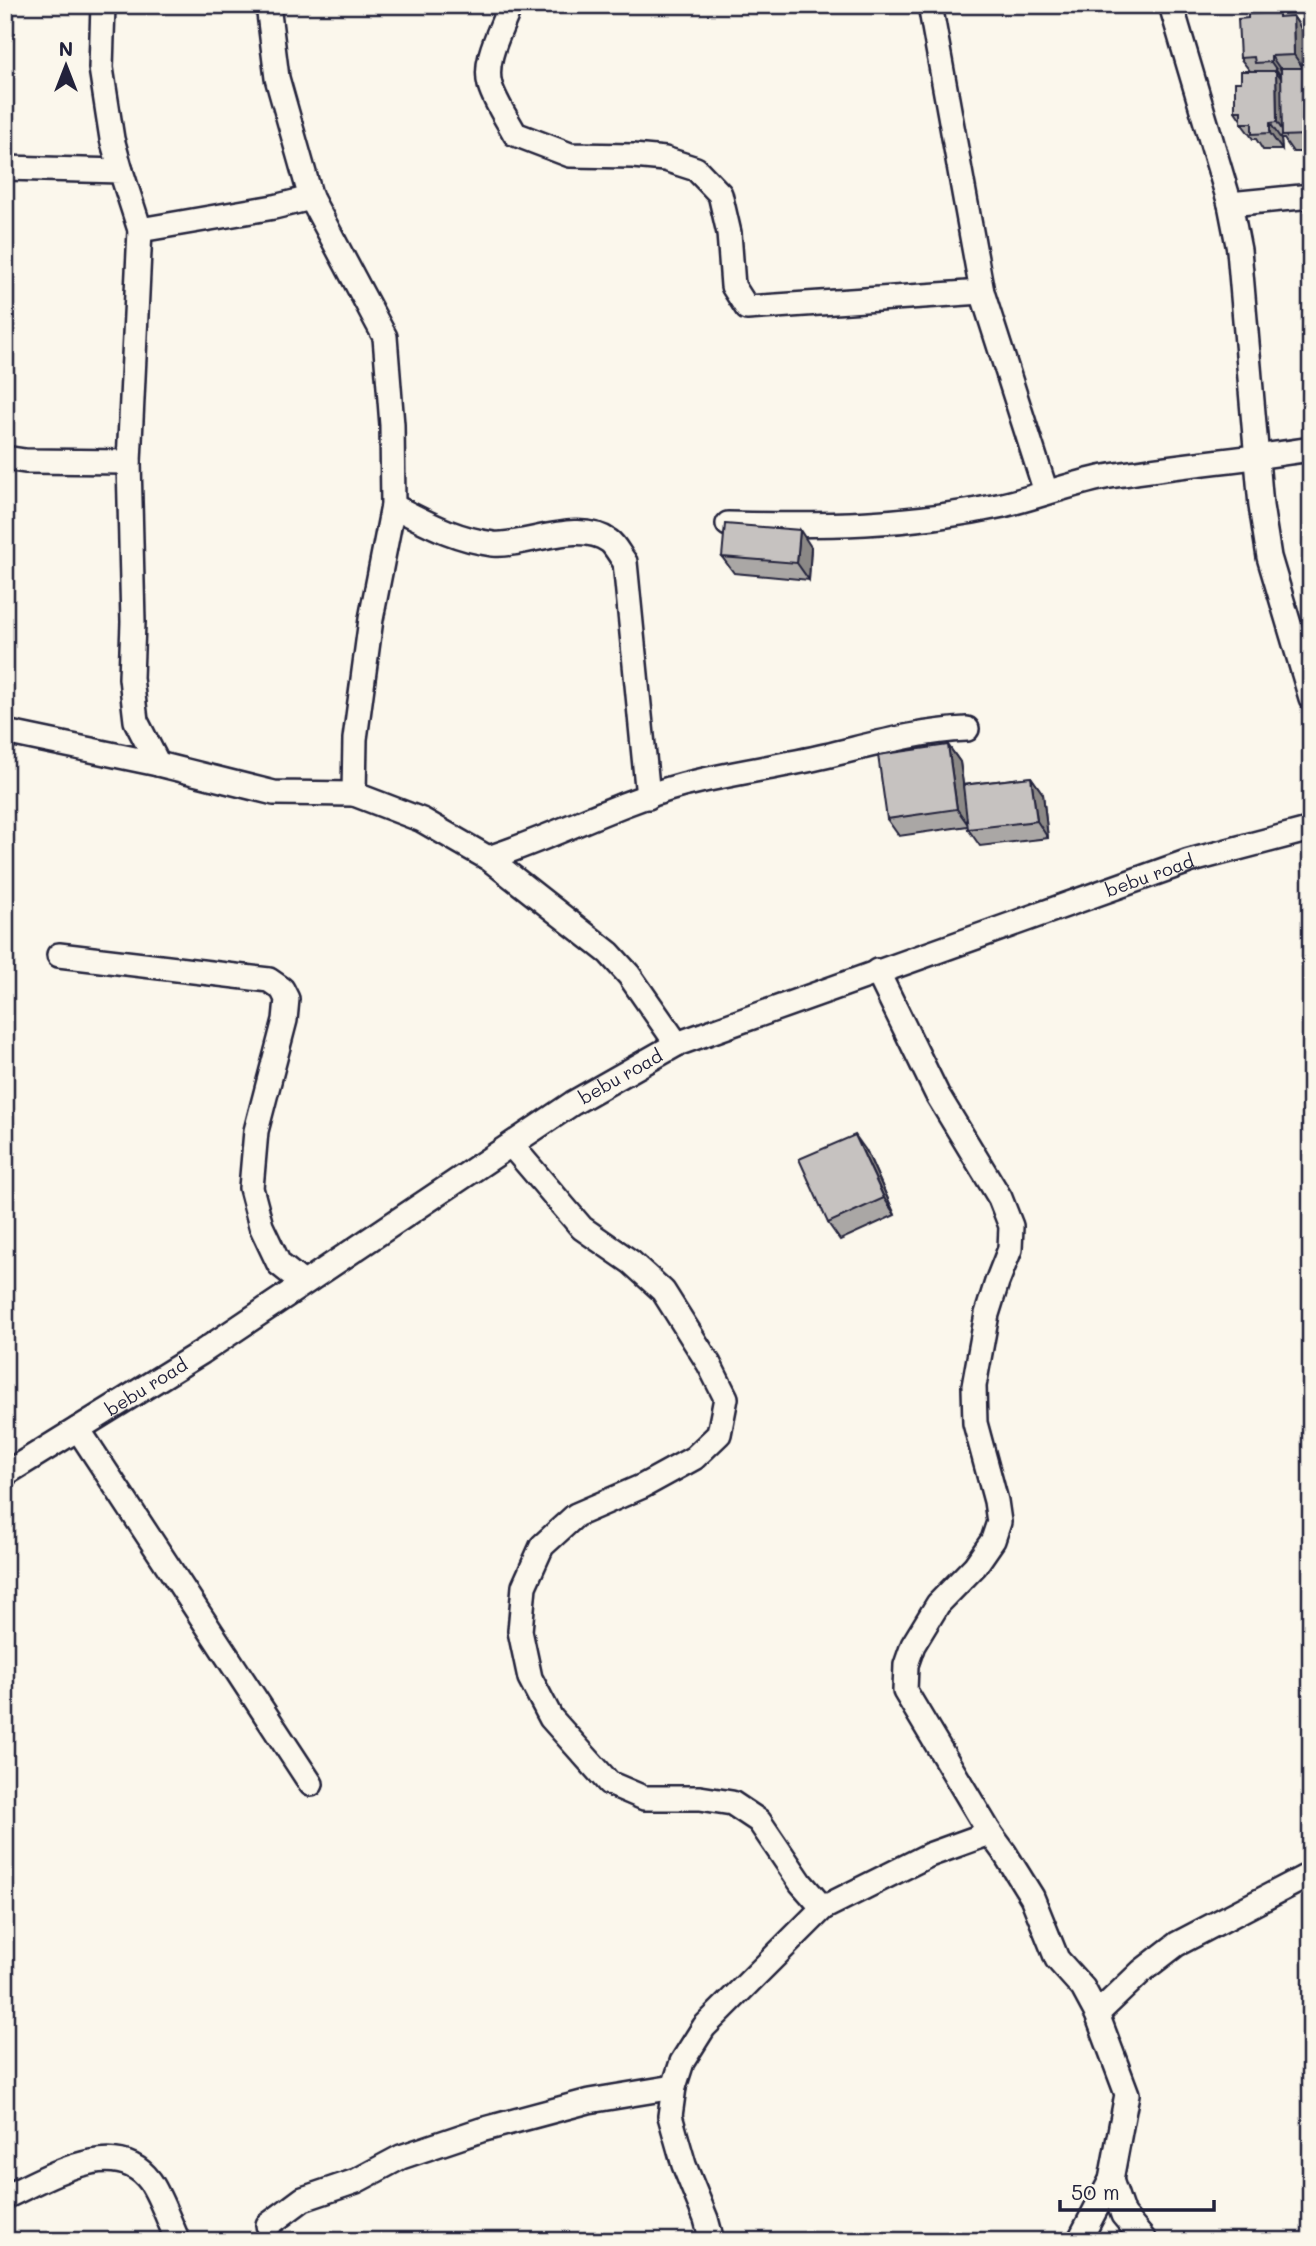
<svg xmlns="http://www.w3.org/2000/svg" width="1316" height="2246" font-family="Mali,sans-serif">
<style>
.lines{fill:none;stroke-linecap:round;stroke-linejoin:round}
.minor-casing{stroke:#22223b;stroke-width:28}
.minor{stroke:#fbf7ec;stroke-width:23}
.wall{fill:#aaa7a5;stroke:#22223b;stroke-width:2}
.shaded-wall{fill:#8b8886;stroke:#22223b;stroke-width:2}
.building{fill:#c6c2c0;stroke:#22223b;stroke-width:2}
.labels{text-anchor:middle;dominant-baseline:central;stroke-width:5;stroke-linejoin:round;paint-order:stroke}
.street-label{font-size:18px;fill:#22223b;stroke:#fbf7ec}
</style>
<rect width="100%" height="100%" fill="#fbf7ec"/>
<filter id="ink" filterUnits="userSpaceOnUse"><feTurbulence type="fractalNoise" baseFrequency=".0143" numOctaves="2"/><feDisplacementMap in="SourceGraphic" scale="14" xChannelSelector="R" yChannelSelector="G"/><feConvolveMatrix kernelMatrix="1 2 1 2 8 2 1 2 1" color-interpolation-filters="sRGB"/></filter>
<g filter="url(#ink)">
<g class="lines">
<g class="minor-casing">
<g id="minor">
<polyline points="103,5 101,68 112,139 121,171"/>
<polyline points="268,5 277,78 311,198 385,337 392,425 393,506 371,619 355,739 354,794 422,820 488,858 609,953 629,975 677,1044"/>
<path d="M510 5C502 29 483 59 490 85 495 102 507 119 515 134L570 155 633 156 665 159 696 169 720 194 729 233 733 286 747 308 982 292"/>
<polyline points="930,5 982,292 1046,492"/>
<polyline points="1171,5 1230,204 1239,250 1261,506 1269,557 1311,698"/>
<polyline points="5,168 121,171 140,230 129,462 133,622 131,678 136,721 158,764"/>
<polyline points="1230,204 1311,196"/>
<polyline points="140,230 274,207 311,198"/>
<polyline points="5,458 25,461 129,462"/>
<path d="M393 506C427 523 454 539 493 544 524 547 579 519 609 541 615 545 620 556 625 562L648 797"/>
<path d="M728 524C823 526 908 526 1003 505 1037 497 1070 484 1105 477 1174 465 1242 460 1311 449"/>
<polyline points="5,732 158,764 274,793 354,794"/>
<path d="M488 858C554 837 616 803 683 785 730 773 778 767 825 756 872 745 918 731 967 729"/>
<polyline points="59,955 269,980 282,989 287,999 285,1020 256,1131 251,1188 261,1226 279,1264 303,1283"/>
<polyline points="877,971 937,1094 1000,1198 1011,1226 1010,1249 997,1282 987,1314 974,1386 975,1423 996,1501 999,1522 993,1540 975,1566 938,1604 913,1645 906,1665 905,1691 990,1833 1004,1852 1032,1897 1057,1959 1083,1988 1097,2014 1127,2094 1111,2180 1079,2241"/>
<polyline points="512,1146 582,1228 631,1262 663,1291 709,1364 726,1398 719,1434 694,1458 643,1486 576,1515 542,1546 524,1586 520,1631 530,1678 551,1718 609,1783 644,1798 700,1798 732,1803 759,1821 801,1883 823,1908"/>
<polyline points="78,1429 311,1784"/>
<path id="s1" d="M5 1474 202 1352 573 1103 677 1044 1189 861 1311 829"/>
<polyline points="1097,2014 1142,1971 1177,1944 1311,1874"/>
<polyline points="1111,2180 1123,2215 1145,2241"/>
<path d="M5 2197C45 2179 115 2134 150 2181 160 2195 170 2224 178 2241"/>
<polyline points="268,2225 303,2199 356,2181 401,2157 481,2130 589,2101 674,2087"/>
<polyline points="712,2241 706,2219 684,2165 670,2116 674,2087 682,2062 704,2027 823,1908 929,1855 990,1833"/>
</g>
</g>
<use href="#minor" class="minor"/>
</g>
<g class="wall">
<polygon points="1293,16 1304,33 1306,68 1311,68 1311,152 1293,152 1284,139 1281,139 1282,150 1263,150 1256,139 1253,139 1241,123 1241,120 1235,111 1241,82 1250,71 1240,58 1282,17"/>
<polygon points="811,547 809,580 734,573 722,557"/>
<polygon points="948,745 960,762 963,785 1031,777 1043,794 1048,838 980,846 968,829 968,826 899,836 887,819"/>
<polygon points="867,1152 895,1215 840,1240 828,1223"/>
</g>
<g class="shaded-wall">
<polygon points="1293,16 1304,33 1306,72 1294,55"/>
<polygon points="1271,56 1283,73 1283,79 1271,62"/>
<polygon points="1276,71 1288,88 1286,136 1277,122"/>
<polygon points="1270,123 1281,139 1282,150 1270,133"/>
<polygon points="1306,130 1311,137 1311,142 1306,135"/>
<polygon points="800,530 811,547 809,580 797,563"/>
<polygon points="948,745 960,762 969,826 957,809"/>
<polygon points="1031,777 1043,794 1048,838 1037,821"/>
<polygon points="855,1135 867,1152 895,1215 884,1198"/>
</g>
<g class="building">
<polygon points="1279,12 1279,17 1293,16 1294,55 1271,56 1271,62 1255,63 1254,57 1240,58 1238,19 1248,18 1248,14"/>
<polygon points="1281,68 1311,68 1311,130 1306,130 1306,135 1282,136"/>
<polygon points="1241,71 1276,71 1277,122 1270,123 1270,133 1252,134 1252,123 1241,123 1241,111 1235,111 1235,82 1241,82"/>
<polygon points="725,524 800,530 797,563 722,557"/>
<polygon points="948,745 957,809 887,819 878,755"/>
<polygon points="1031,777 1037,821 968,829 963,785"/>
<polygon points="855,1135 884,1198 828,1223 799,1159"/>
</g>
</g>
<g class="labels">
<g class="street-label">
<text stroke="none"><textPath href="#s1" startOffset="1300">bebu road</textPath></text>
<text stroke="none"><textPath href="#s1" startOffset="733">bebu road</textPath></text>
<text stroke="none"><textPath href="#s1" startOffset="166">bebu road</textPath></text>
</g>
</g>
<rect width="1316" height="2246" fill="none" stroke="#fbf7ec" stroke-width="28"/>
<rect x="14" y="14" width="1288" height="2218" fill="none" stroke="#22223b" stroke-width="2.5" filter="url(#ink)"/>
<g transform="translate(66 66)" stroke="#fbf7ec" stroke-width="5" paint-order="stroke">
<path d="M0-5L12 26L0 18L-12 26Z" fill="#22223b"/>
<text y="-10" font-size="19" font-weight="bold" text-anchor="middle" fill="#22223b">N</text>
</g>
<path d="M1060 2200v10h154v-10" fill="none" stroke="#22223b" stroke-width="3.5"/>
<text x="1071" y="2200" font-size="21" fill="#22223b" stroke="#fbf7ec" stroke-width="5" paint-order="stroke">50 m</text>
</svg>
